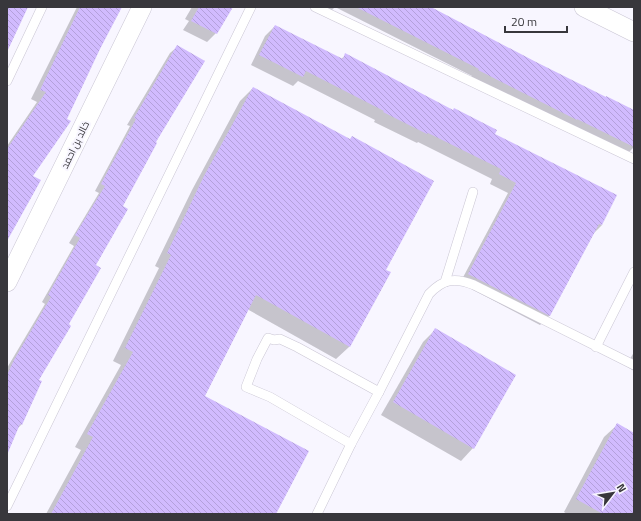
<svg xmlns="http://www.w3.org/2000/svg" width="641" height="521" font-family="'Titillium Web',Cairo,sans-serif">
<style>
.shadow{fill:#0003}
.building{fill:url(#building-back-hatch)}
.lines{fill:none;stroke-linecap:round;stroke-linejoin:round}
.service-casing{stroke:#cac6d4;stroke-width:10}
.minor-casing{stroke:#cac6d4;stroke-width:20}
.service{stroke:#fff;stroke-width:9}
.minor{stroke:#fff;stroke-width:19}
.labels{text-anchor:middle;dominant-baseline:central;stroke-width:4;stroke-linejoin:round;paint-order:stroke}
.street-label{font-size:10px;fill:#38373c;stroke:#f8f6ff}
</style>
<defs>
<pattern id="building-back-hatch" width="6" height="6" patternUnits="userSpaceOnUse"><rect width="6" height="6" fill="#d1bbfe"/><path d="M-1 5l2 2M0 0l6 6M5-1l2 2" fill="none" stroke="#b4a1db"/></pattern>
</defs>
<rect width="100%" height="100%" fill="#f8f6ff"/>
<g class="shadow">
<polygon points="77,7 121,7 32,176 7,239 7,146 37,102 31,99"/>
<polygon points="192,7 232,7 216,33 207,42 183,30 189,21 185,19"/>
<polygon points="322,7 335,7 331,11"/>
<polygon points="335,7 427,7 606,98 634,111 634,147 627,154 472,77 472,76"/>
<polygon points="275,26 341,59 346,55 493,135 602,225 593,234 549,316 540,325 460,283 508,193 490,184 492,179 418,142 417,143 374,122 375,120 298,81 293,86 251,65 265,36"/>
<polygon points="177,47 155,142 122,206 68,325 38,380 21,425 17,429 7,452 7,368 45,304 42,302 74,246 69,243 99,193 95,191 130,126 127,125 170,53"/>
<polygon points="253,88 385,270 390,273 349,347 336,359 247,309 204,397 275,514 46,514 81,450 75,447 121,365 113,361 159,268 155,266 192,190 240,101"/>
<polygon points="436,329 473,448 461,461 381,415 423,342"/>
<polygon points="634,352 634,371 626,366"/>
<polygon points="617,425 634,434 634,514 567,514 564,512 604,437"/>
</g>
<g class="building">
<polygon points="7,7 28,7 7,52"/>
<polygon points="80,7 122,7 100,49 67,119 71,121 33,176 41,180 7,241 7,149 46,92 40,90"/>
<polygon points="199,7 233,7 217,34 191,21"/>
<polygon points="356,7 431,7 536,62 606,97 606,96 634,110 634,147 577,119 577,120 478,70 479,69"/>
<polygon points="275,25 343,59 345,53 453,110 454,108 497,130 495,134 617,195 602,225 599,224 550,316 468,274 516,183 499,174 501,169 428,133 427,134 383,112 384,111 306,71 303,77 259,55"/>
<polygon points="177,45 205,61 156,142 157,143 123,206 128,209 96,265 101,268 69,324 71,326 39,380 42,381 22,425 20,424 7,455 7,375 14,360 51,297 48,295 80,238 75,235 105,186 101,184 136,119 134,118"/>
<polygon points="253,87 350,139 352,136 434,181 386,270 391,272 350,347 256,295 205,396 309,451 276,514 51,514 93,437 87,434 133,352 125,348 171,255 167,253 204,176"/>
<polygon points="435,328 516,375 474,449 393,402"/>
<polygon points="617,423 634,433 634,514 603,514 576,499"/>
</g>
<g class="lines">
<g class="service-casing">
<g id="service">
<polyline points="315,7 634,159"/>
<polyline points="7,81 42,7"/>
<polyline points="445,282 473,192"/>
<polyline points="596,347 634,272"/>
<polyline points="351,444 270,397 246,387 257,359 268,338 274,340 280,339 297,347 379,392"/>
<polyline points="7,506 251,7"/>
<path d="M317 514 351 444 379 392 429 294C443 279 455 277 474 285L634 365"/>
</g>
</g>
<g class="minor-casing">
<g id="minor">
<polyline points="584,7 634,32"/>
<polyline points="7,282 142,7"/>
</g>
</g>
<use href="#service" class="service"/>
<use href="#minor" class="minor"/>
</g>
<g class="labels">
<g class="street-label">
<text transform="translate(75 145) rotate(-64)">خالد بن احمد</text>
</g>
</g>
<rect width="641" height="521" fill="none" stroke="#38373c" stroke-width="16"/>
<g transform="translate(613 493) rotate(59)" stroke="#f8f6ff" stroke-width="3" paint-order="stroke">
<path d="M0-3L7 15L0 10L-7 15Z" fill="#38373c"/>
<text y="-6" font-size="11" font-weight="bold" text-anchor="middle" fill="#38373c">N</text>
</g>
<path d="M505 26v6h62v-6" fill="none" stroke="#38373c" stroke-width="2"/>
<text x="511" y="26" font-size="12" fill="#38373c" stroke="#f8f6ff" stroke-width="3" paint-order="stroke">20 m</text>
</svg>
